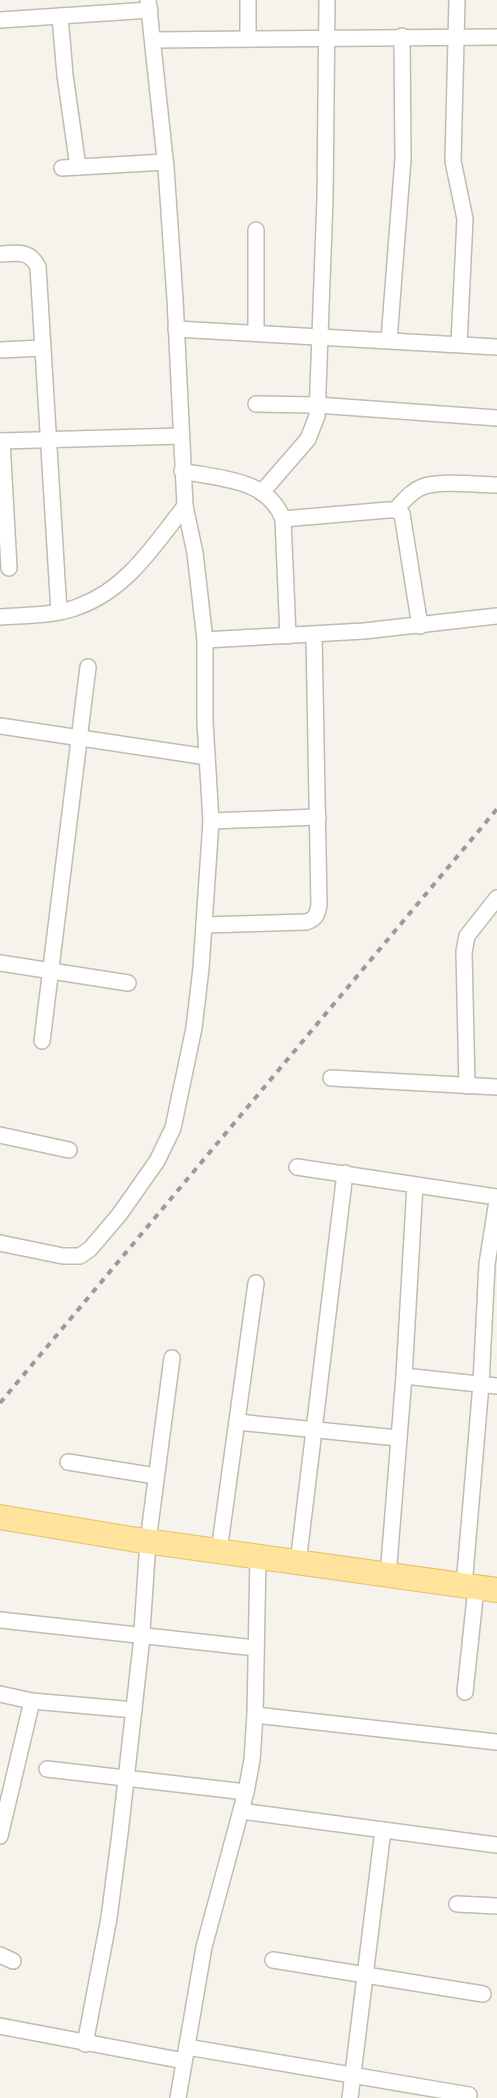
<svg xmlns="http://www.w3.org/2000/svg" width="497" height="2098" font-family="Commissioner,sans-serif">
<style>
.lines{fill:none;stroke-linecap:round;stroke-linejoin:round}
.minor-casing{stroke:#c2bbae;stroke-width:18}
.primary-casing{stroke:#e6c16a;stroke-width:26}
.minor{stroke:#fff;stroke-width:15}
.primary{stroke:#ffe39c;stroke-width:24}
.rail{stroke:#9a9a9a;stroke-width:4;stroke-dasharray:6 6;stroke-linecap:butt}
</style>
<rect width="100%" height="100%" fill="#f6f3ec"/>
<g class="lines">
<g class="minor-casing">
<g id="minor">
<polyline points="457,0 453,161 465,219 459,344"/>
<polyline points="60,16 65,75 78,167"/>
<polyline points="0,20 150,10"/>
<polyline points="248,39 248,0"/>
<polyline points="153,40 497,37"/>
<polyline points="62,168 165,162"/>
<path d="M0 254C17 253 30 250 38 267L59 612"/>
<polyline points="176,329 497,347"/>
<polyline points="256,333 256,230"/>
<polyline points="389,340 403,159 402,36"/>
<polyline points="0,350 42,348"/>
<polyline points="256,404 317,405 497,418"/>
<polyline points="0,441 181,436"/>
<polyline points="2,441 9,568"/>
<path d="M182 471C220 479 267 478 283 519L288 636"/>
<polyline points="263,491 308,439 317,416 325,199 327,0"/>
<path d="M395 510C403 502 411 491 422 487 440 480 477 485 497 485"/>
<polyline points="283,519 388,510 395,510 402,514 420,626"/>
<path d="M0 617C26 615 56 616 80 606 128 588 155 544 185 506"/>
<polyline points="205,640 364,631 497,616"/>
<polyline points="0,726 207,757"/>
<polyline points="211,821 318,817"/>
<path d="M204 925 306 922C316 919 317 915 319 905L314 635"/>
<polyline points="0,963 128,983"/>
<polyline points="42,1041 88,667"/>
<polyline points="331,1078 497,1087"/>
<polyline points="467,1086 464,952 467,936 497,898"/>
<polyline points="0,1135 69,1150"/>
<polyline points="297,1167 497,1197"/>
<polyline points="0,1243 63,1256 80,1256 90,1249 119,1215 157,1161 173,1128 194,1028 201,968 211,821 205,722 205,640 195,553 185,506 175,299 166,168 148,0"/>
<polyline points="404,1376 497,1386"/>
<polyline points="237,1422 398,1438"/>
<polyline points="68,1462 156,1476"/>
<polyline points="219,1551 256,1283"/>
<polyline points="298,1563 345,1173"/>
<polyline points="388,1576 404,1376 415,1185"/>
<polyline points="464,1586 481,1384 487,1264 497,1201"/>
<polyline points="0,1620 256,1648"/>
<polyline points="465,1692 476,1588"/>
<polyline points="0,1694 32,1701 134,1710"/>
<polyline points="255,1715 497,1742"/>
<polyline points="47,1769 246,1792"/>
<polyline points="241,1811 497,1845"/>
<polyline points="0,1836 32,1701"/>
<polyline points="457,1904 497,1906"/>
<polyline points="0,1955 13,1961"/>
<polyline points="273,1960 483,1994"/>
<polyline points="0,2026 184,2061"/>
<polyline points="85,2044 109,1918 120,1833 141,1646 148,1541 172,1358"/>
<polyline points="187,2047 469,2095"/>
<polyline points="178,2098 204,1947 246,1792 252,1760 255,1715 258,1557"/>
<polyline points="350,2098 383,1830"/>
</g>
</g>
<g class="primary-casing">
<polyline id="primary" points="0,1517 131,1539 497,1590"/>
</g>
<use href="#minor" class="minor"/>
<use href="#primary" class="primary"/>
<polyline class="rail" points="0,1403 497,809"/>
</g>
</svg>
